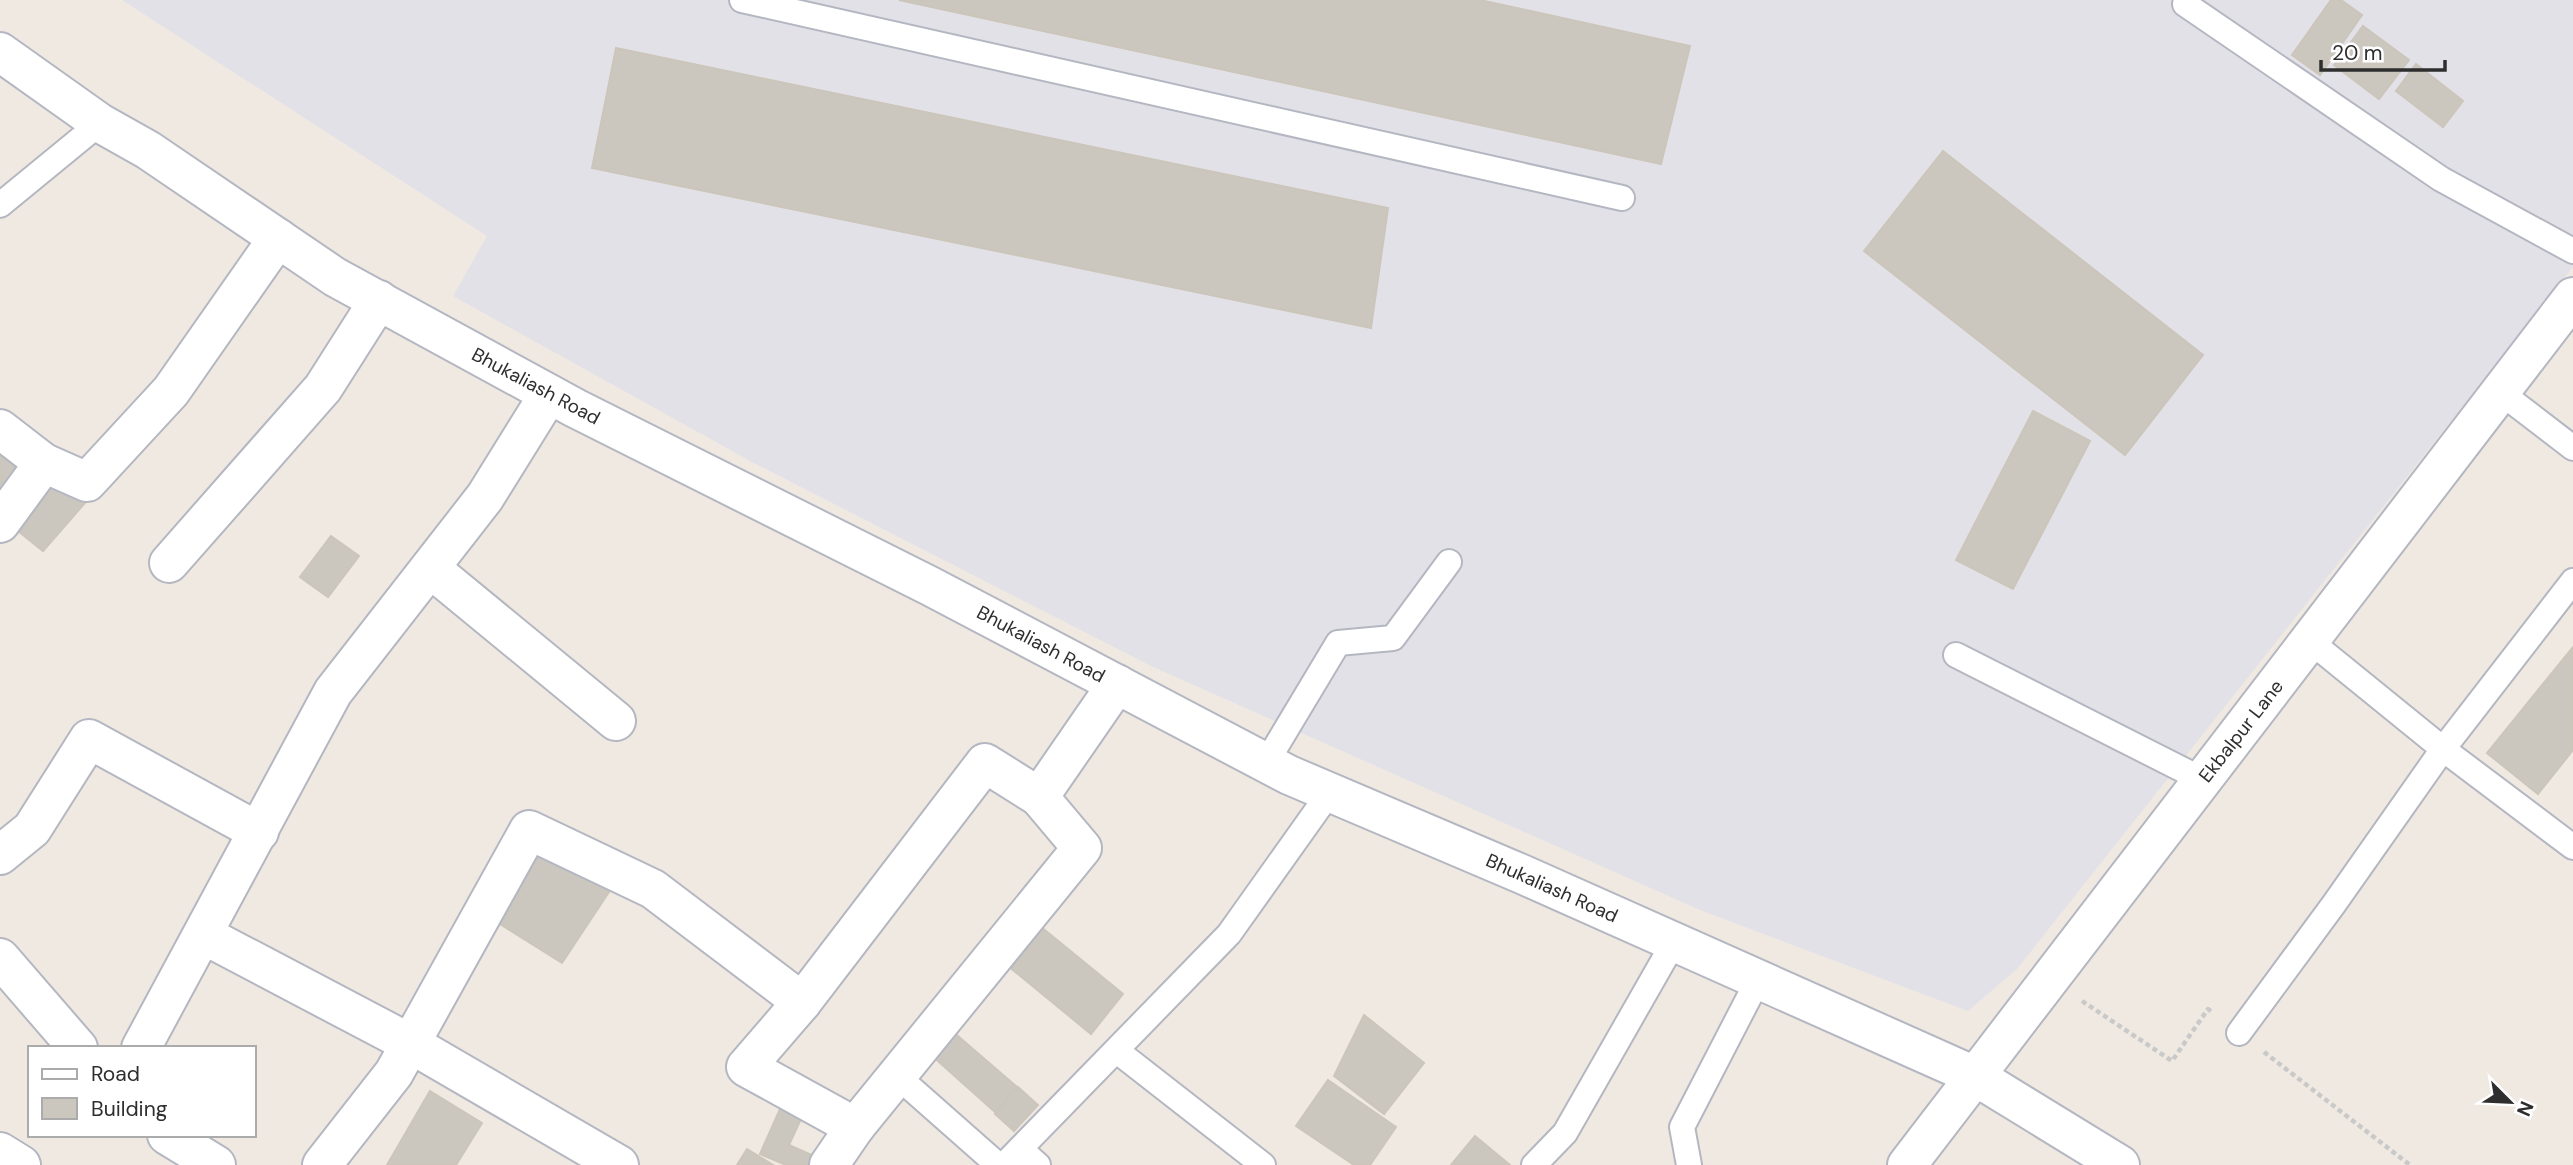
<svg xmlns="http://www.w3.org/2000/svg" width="2573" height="1165" font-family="'DM Sans',sans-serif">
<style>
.industrial{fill:#e3e1e8}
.building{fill:#cbc7bf;stroke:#cbc5ba;stroke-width:2}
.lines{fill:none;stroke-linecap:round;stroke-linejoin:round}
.lane-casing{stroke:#b4b7c1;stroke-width:28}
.street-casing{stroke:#b4b7c1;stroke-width:42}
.path{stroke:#c9c9c9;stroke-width:4.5;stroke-dasharray:5 3.5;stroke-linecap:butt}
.lane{stroke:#fff;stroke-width:24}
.street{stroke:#fff;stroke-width:38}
.labels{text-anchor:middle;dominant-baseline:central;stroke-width:6;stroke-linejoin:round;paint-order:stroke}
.street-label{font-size:19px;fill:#2e2e2e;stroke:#fff}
</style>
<rect width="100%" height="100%" fill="#efe9e1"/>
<polygon class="industrial" points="122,0 2573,0 2573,267 2017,969 1968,1011 1700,910 1153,667 752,462 453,296 487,236"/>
<g class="building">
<polygon points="899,0 1480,0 1690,46 1661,164"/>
<polygon points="2331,0 2341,0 2362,15 2320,75 2292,55"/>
<polygon points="2363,26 2409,60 2379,99 2334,65"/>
<polygon points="616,48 1388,208 1371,328 592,168"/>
<polygon points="2416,64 2463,101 2443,127 2396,91"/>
<polygon points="1943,151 2203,355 2125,455 1864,251"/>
<polygon points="2033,411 2090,441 2013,589 1956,560"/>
<polygon points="0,455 26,474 0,510"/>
<polygon points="52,473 91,496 43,551 12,526"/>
<polygon points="331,536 359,556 328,597 300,577"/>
<polygon points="2573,647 2573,750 2538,794 2487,753"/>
<polygon points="537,839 617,880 562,963 487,916"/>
<polygon points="1035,922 1123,994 1091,1034 1002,961"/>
<polygon points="1364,1015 1424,1063 1384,1114 1334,1076"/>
<polygon points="951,1030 1017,1087 995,1112 930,1054"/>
<polygon points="1328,1080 1396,1127 1370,1165 1354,1165 1296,1126"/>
<polygon points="1018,1087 1038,1105 1014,1131 995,1114"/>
<polygon points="430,1091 482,1123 456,1165 387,1165"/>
<polygon points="780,1109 801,1119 789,1145 816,1157 812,1165 786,1165 760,1154"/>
<polygon points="1475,1136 1510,1165 1451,1165"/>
<polygon points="747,1149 773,1165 737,1165"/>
</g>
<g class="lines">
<g class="lane-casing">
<g id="lane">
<polyline points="742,0 1622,198"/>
<polyline points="2185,4 2441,179 2573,251"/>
<polyline points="0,205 100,123"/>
<polyline points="2500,392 2573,448"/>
<polyline points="2310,641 2443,749 2573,847"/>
<polyline points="1956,655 2203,780"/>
<polyline points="1266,763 1338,643 1393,638 1449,562"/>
<polyline points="2239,1033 2334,904 2443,749 2573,581"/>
<polyline points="1117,1051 1263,1165"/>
<polyline points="896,1075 998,1165"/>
<polyline points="1020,1149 1038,1165"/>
<polyline points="1004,1165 1229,934 1330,792"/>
<polyline points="1534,1165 1565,1133 1674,942"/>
<polyline points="1689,1165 1682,1127 1758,980"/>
</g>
</g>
<g class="street-casing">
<g id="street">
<polyline points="0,52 100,123 148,150 335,277 575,408 930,586 1289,775 1524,875 1975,1076 2120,1165"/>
<polyline points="0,429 44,463"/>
<polyline points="0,523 44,463 87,482 171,391 278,238"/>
<polyline points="169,563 323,388 379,300"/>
<polyline points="430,568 616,721"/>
<polyline points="0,855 32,829 89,739 259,832"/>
<polyline points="204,935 411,1044 619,1165"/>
<polyline points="0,958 78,1048"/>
<polyline points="141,1048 333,692 485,497 549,394"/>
<polyline points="855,1127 746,1067 802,1002 985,763 1039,797"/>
<polyline points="167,1135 216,1165"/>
<polyline points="0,1152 21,1165"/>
<polyline points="322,1165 394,1073 529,830 653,889 802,1002"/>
<polyline points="829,1165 855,1127 1082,848 1039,797 1117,684"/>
<polyline points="1907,1165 2573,297"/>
</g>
</g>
<g class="path">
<polyline points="2082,1001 2172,1061 2208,1009 2213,1013"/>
<polyline points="2264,1052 2410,1165"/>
</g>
<use href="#lane" class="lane"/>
<use href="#street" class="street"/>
</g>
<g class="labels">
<g class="street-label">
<text transform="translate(536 386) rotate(28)">Bhukaliash Road</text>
<text transform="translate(1041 644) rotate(28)">Bhukaliash Road</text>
<text transform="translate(2241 731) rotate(-52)">Ekbalpur Lane</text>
<text transform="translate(1552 888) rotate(24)">Bhukaliash Road</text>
</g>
</g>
<rect x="28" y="1046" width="228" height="91" fill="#ffffff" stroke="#ababab" stroke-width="2"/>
<rect x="42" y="1069" width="35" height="10" fill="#ffffff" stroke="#ababab" stroke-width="2"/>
<text x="91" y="1081" font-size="21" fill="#2e2e2e">Road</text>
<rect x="42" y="1098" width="35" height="21" fill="#cbc7bf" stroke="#ababab" stroke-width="2"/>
<text x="91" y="1116" font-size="21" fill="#2e2e2e">Building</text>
<g transform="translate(2510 1102) rotate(114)" stroke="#ffffff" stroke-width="5" paint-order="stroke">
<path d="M0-5L12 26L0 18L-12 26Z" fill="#2e2e2e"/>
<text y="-10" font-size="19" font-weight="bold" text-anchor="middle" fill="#2e2e2e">N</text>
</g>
<path d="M2321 60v10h124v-10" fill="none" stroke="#2e2e2e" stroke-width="3.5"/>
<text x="2332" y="60" font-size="21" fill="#2e2e2e" stroke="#ffffff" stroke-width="5" paint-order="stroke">20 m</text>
</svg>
